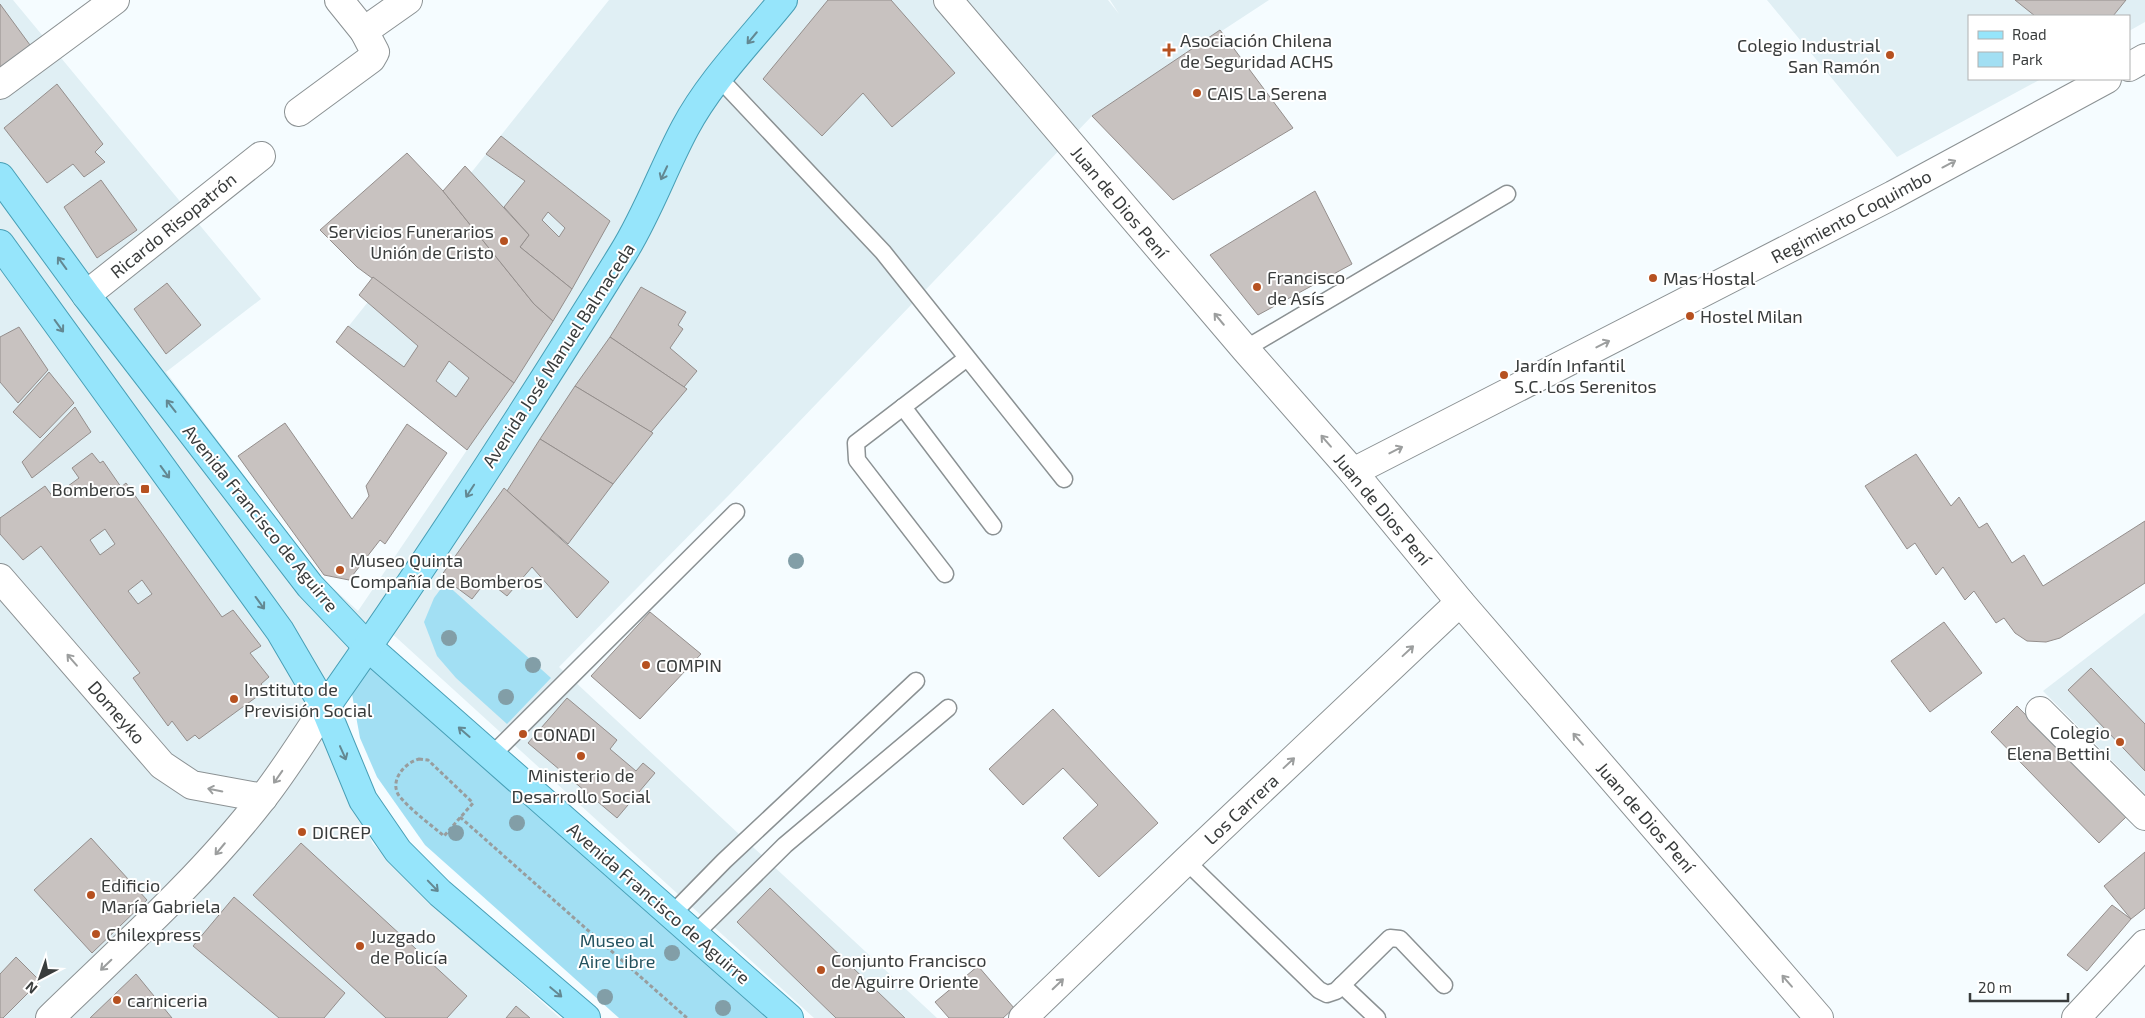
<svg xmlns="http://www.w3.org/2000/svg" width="2145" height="1018" font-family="'Exo 2',sans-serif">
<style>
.built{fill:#e0eff4}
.green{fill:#a2dff3}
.building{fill:#c8c2c0;stroke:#948e8c;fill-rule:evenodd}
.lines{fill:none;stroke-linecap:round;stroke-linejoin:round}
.lane-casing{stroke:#8b9193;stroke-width:19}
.street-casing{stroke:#8b9193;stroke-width:30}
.secondary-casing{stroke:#8b9193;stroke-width:30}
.primary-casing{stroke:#489fb6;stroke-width:30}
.path{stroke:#989d9e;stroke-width:3;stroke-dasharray:4 2.5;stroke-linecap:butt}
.lane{stroke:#fff;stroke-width:16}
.street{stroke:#fff;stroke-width:28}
.secondary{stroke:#fff;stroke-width:28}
.primary{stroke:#96e5fb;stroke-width:28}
.tree{fill:#829ea7}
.oneway{stroke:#638892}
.oneway2{stroke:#9c9e9e}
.poi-dot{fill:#b65120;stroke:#fff;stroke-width:2}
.labels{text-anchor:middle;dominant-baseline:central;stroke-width:4;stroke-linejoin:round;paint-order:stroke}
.poi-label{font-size:18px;fill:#393c3c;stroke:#fff;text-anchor:start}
.street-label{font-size:18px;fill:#393c3c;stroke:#fff}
.park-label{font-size:18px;fill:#23525f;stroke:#fff}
</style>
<rect width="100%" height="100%" fill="#f5fcff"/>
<g class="built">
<polygon points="0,0 13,0 261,299 166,372 320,576 358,611 467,450 336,342 609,0 1108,0 1119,14 1110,0 1269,0 1092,116 730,494 559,667 937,1018 814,1018 387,629 319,728 373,844 428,900 560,1018 0,1018"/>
<polygon points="1767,0 2145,0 2145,22 2129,31 2129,16 1969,16 1969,79 2041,79 1897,157"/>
<polygon points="2145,613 2145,794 2043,691"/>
</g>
<g class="green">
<polygon points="445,583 551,678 507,724 456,678 437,656 424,622 434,598"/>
<polygon points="371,664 768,1018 619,1018 425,845 377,777 360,738 352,694"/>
</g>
<g class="building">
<polygon points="828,0 891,0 955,73 892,127 863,93 822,136 763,79"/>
<polygon points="2015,0 2126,0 2113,16 2035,16"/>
<polygon points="0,4 30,45 0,70"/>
<polygon points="1220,30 1293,128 1173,200 1092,116"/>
<polygon points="57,84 103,144 95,152 105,162 84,177 73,164 47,183 4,128"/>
<path d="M501 136 610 221 572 289 520 247 529 235 504 207 525 181 486 154ZM548 212 565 228 559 237 542 220Z"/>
<polygon points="407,153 443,191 534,304 553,321 514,383 357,267 320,230"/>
<polygon points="465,166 529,235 520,247 572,289 553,321 534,304 443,191"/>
<polygon points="101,180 137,230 97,258 64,207"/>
<polygon points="1315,191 1352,264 1258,315 1210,255"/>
<path d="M373 277 514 383 467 450 336 342 348 326 404 367 418 346 359 295ZM449 361 469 378 456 397 436 381Z"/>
<polygon points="167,283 201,325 166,354 134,309"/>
<polygon points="641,287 686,312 678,325 683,329 670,348 697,371 684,387 610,337"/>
<polygon points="19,327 48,370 18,403 0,382 0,337"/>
<polygon points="610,337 687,389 651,432 575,386"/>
<polygon points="49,372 74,403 40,438 13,412"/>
<polygon points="575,386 653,433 613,484 540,439"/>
<polygon points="75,407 91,432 32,478 22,462"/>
<polygon points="285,423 352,519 369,496 366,486 407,424 447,453 385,544 380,540 349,580 324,575 238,456"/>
<polygon points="540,439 613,484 568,544 507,491"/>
<path d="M92 453 100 463 103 461 121 487 126 483 222 617 233 610 261 646 250 653 269 677 261 684 266 690 199 739 195 735 187 741 172 721 168 726 133 678 140 673 41 546 23 560 0 534V518L45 486 53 497 79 478 72 468ZM105 529 115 544 100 555 90 540ZM142 580 152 594 138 604 128 591Z"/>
<polygon points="1916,454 1951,506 1959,497 1979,528 1987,523 2012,563 2024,555 2043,586 2145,521 2145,583 2060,638 2046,642 2027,641 2015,633 2004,618 1996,623 1974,591 1965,600 1943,567 1936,575 1915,543 1907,549 1865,486"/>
<polygon points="504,488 609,582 577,618 532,567 507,596 487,580 472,599 441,576"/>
<polygon points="650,612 701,654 640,719 591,676"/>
<polygon points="1944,622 1982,673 1930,712 1891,661"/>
<polygon points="2091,668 2145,724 2145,771 2068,690"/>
<polygon points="567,698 617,740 610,749 636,771 643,763 655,773 617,818 528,743"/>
<polygon points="2017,706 2126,817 2099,843 1991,732"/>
<polygon points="1053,709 1158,823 1099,877 1063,838 1098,805 1063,768 1023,805 989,769"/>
<polygon points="91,838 147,900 92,953 34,890"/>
<polygon points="301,843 467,996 447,1018 386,1018 253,895"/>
<polygon points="2145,852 2145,908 2131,919 2104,886"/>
<polygon points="770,888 905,1018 836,1018 737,922"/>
<polygon points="234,897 345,993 324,1018 279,1018 193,946"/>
<polygon points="2112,905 2131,919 2087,971 2067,955"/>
<polygon points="16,957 40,981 3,1018 0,1018 0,974"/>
<polygon points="978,966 1014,1008 1003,1018 949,1018 935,1002"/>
<polygon points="136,974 172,1018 90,1018"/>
<polygon points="516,1006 530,1018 506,1018"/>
</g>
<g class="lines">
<g class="lane-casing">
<g id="lane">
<polyline points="719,78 883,252 1064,479"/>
<polyline points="1245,349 1507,194"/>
<polyline points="903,407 993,526"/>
<polyline points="945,574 857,460 856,443 967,358"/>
<polyline points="491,756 736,512"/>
<polyline points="1186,861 1319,990 1327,994 1336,991 1390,938 1400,939 1444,985"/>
<polyline points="672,914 724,861 916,681"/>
<polyline points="695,934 785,845 948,708"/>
<polyline points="1342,985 1377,1018"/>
</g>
</g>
<g class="street-casing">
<g id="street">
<polyline points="364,31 408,0"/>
<polyline points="2129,67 2145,58"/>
<polyline points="0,85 115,0"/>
<polyline points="299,112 371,59 375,52 364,31 339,0"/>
<polyline points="86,295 261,156"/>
<polyline points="1353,472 1893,195 2107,79"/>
<polyline points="0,578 162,765 192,785 263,798"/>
<polyline points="2040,711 2145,816"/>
<polyline points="2076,1018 2145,944"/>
</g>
</g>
<g class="secondary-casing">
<g id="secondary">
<polyline points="948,0 1245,349 1353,472 1460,602 1819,1018"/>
<path d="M50 1018C123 947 200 879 262 799 285 770 304 738 325 708"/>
<polyline points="1023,1018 1186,861 1460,602"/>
</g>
</g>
<g class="primary-casing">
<g id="primary">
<polyline points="0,177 86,295 310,586 368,647 789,1018"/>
<polyline points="0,244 280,631 325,708 363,800 398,851 440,893 586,1018"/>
<path d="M325 708C429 560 528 407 623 253 648 213 663 169 685 128 710 81 750 41 783 0"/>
</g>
</g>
<g class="path">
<path d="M419 759 428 760 473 803 444 836C430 824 413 812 400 797 388 782 404 763 419 759Z"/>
<polyline points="460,817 687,1018"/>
</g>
<use href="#lane" class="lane"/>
<use href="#street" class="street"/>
<use href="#secondary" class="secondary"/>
<use href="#primary" class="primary"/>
</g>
<g class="tree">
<circle cx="796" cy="561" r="8"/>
<circle cx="449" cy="638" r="8"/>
<circle cx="533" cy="665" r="8"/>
<circle cx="506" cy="697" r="8"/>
<circle cx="517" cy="823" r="8"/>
<circle cx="456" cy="833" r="8"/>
<circle cx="672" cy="953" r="8"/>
<circle cx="605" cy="997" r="8"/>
<circle cx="723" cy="1008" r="8"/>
</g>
<defs><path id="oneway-shaft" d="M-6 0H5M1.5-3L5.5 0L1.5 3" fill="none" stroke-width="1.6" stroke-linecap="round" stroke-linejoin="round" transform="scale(1.25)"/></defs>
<g class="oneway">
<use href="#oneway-shaft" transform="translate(752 38) rotate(130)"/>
<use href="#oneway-shaft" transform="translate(664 173) rotate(115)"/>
<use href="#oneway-shaft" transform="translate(62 263) rotate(-126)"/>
<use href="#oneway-shaft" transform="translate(59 326) rotate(54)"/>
<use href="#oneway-shaft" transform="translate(171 406) rotate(-128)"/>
<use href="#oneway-shaft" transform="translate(165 472) rotate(54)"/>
<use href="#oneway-shaft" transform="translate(470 491) rotate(123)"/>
<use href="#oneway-shaft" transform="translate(260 603) rotate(54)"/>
<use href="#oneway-shaft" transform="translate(464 732) rotate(-139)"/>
<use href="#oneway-shaft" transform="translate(343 753) rotate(66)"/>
<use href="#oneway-shaft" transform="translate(433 886) rotate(46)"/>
<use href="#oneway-shaft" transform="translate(556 992) rotate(40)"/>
</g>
<g class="oneway2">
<use href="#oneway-shaft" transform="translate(1949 164) rotate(-28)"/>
<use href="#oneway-shaft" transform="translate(1219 319) rotate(-130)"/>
<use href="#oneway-shaft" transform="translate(1603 344) rotate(-27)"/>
<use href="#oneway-shaft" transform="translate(1326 441) rotate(-131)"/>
<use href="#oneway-shaft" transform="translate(1396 450) rotate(-27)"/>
<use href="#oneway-shaft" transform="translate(1408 651) rotate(-43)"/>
<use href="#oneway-shaft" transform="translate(72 660) rotate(-131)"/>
<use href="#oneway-shaft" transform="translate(1578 739) rotate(-131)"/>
<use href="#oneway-shaft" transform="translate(1289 763) rotate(-43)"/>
<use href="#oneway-shaft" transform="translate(278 777) rotate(125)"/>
<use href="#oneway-shaft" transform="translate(215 790) rotate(-169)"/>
<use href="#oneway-shaft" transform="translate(220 849) rotate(130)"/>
<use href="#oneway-shaft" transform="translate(106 965) rotate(136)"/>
<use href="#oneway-shaft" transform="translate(1787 981) rotate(-131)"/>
<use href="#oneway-shaft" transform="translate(1058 984) rotate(-44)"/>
</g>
<g class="poi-dot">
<path d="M1166.5 42.5h5v5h5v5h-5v5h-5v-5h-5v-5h5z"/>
<circle cx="1890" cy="55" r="5"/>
<circle cx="1197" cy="93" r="5"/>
<circle cx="504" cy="241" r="5"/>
<circle cx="1653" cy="278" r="5"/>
<circle cx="1257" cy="287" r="5"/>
<circle cx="1690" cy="316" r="5"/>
<circle cx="1504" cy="375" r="5"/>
<rect x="140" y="484" width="10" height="10" rx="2.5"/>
<circle cx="340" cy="570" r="5"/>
<circle cx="646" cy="665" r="5"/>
<circle cx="234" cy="699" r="5"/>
<circle cx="523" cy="734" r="5"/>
<circle cx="2120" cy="742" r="5"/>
<circle cx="581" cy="756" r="5"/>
<circle cx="302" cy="832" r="5"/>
<circle cx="91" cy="895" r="5"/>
<circle cx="96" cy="934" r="5"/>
<circle cx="360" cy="946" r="5"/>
<circle cx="821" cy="970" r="5"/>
<circle cx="117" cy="1000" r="5"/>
</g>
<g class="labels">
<g class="poi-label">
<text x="1180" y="40">Asociación Chilena<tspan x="1180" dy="21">de Seguridad ACHS</tspan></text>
<text x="1880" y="45" text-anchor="end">Colegio Industrial<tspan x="1880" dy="21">San Ramón</tspan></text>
<text x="1207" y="93">CAIS La Serena</text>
<text x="494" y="231" text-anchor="end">Servicios Funerarios<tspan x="494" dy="21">Unión de Cristo</tspan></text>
<text x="1267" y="277">Francisco<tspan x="1267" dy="21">de Asís</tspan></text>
<text x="1663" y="278">Mas Hostal</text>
<text x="1700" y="316">Hostel Milan</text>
<text x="1514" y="365">Jardín Infantil<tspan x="1514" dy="21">S.C. Los Serenitos</tspan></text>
<text x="135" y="489" text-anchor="end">Bomberos</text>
<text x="350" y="560">Museo Quinta<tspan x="350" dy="21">Compañía de Bomberos</tspan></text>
<text x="656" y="665">COMPIN</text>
<text x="244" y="689">Instituto de<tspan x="244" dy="21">Previsión Social</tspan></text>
<text x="2110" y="732" text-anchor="end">Colegio<tspan x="2110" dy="21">Elena Bettini</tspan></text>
<text x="533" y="734">CONADI</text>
<text x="581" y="775" text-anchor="middle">Ministerio de<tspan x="581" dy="21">Desarrollo Social</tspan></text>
<text x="312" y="832">DICREP</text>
<text x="101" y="885">Edificio<tspan x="101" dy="21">María Gabriela</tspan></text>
<text x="106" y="934">Chilexpress</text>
<text x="370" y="936">Juzgado<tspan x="370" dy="21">de Policía</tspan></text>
<text x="831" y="960">Conjunto Francisco<tspan x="831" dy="21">de Aguirre Oriente</tspan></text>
<text x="127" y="1000">carniceria</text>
</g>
<g class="street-label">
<text transform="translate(1120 202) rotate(50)">Juan de Dios Pení</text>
<text transform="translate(1851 216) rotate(-28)">Regimiento Coquimbo</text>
<text transform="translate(173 225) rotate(-39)">Ricardo Risopatrón</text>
<text transform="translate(558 355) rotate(-57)">Avenida José Manuel Balmaceda</text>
<text transform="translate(1383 509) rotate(50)">Juan de Dios Pení</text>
<text transform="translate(261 518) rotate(51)">Avenida Francisco de Aguirre</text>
<text transform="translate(117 712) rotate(49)">Domeyko</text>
<text transform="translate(1241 809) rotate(-43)">Los Carrera</text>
<text transform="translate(1646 817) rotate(49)">Juan de Dios Pení</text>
<text transform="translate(659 903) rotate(41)">Avenida Francisco de Aguirre</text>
</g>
<g class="park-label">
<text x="617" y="940">Museo al<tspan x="617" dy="21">Aire Libre</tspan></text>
</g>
</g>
<rect x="1968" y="15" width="162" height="65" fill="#ffffff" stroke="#b0b1b1"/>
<rect x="1978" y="31" width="25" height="8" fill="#96e5fb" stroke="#b0b1b1"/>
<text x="2012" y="40" font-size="15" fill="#393c3c">Road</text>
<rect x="1978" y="52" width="25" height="15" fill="#a2dff3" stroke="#b0b1b1"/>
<text x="2012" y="65" font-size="15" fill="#393c3c">Park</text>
<g transform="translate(40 978) rotate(221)" stroke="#ffffff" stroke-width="4" paint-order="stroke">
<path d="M0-4L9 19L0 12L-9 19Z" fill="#393c3c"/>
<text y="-8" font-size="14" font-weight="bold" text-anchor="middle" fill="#393c3c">N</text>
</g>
<path d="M1970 993v8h98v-8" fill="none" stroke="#393c3c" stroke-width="2.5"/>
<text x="1978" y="993" font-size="15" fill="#393c3c" stroke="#ffffff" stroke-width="4" paint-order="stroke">20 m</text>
</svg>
